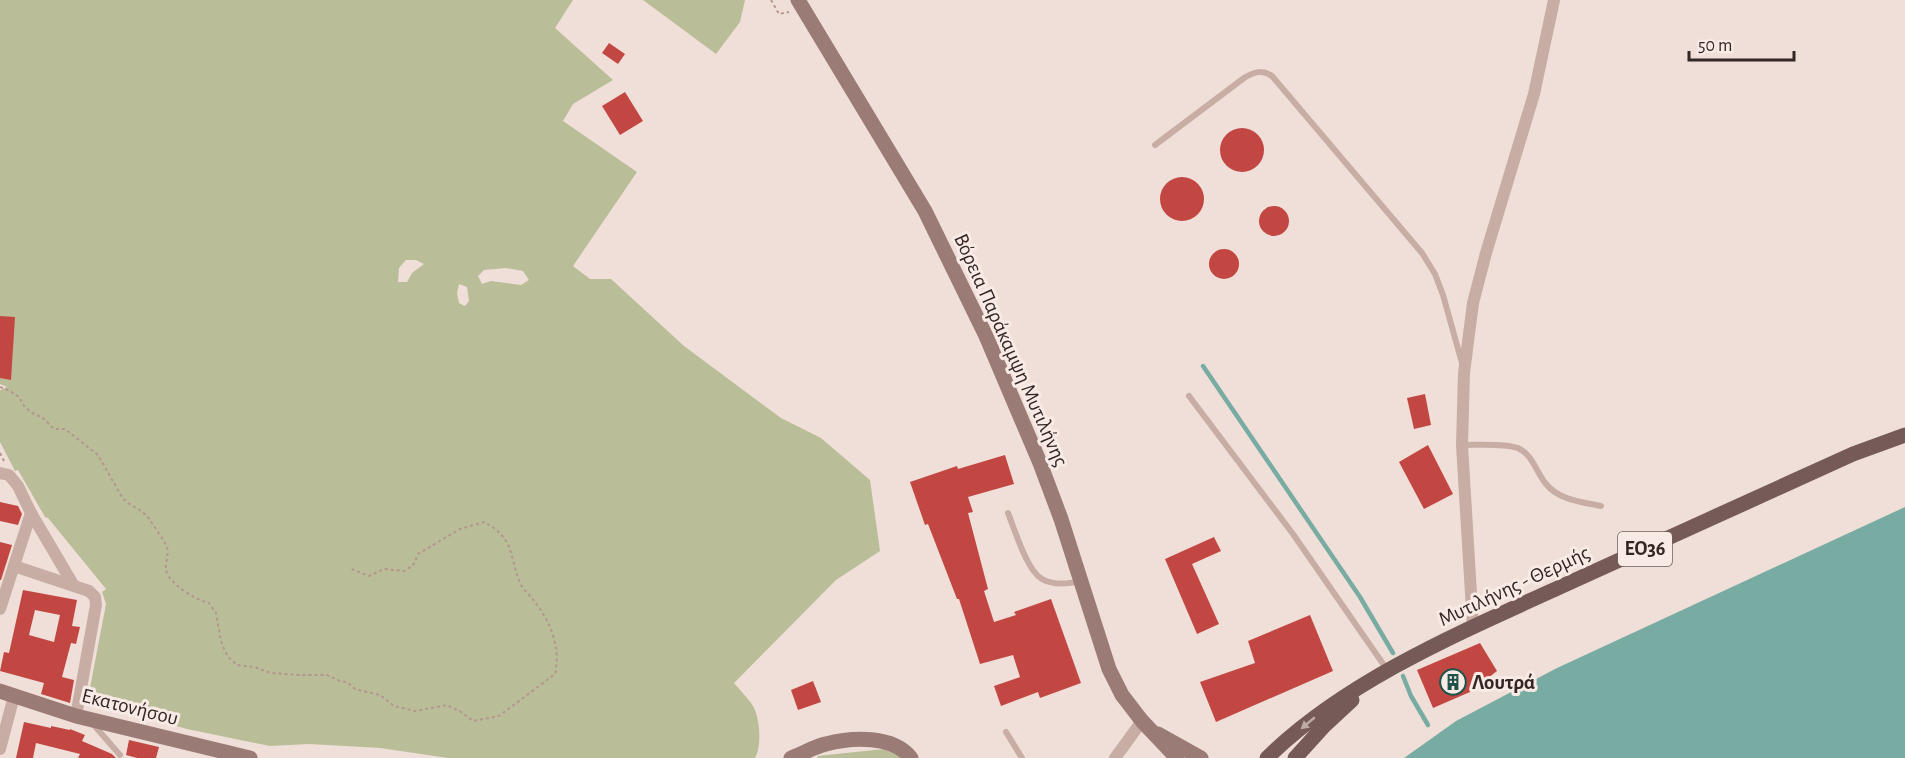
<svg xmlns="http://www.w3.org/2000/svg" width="1905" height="758" font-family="'Alegreya Sans',sans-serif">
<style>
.green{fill:#babe98;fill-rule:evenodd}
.water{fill:#78aca3}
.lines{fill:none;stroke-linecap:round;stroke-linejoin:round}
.stream{stroke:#78aca3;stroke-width:4.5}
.building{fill:#c24743;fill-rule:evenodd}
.path{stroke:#b3968f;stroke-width:2;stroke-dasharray:3 3;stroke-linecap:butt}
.lane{stroke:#c7ada4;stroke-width:6}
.street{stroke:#c7ada4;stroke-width:12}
.secondary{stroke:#9b7b76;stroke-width:15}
.primary{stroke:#755a57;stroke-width:15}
.oneway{fill:#bda9a5}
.labels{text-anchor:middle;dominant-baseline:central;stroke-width:6;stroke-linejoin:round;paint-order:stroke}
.shield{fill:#f8eae4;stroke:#6e625f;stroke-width:1.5}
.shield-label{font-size:20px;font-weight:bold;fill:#332726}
.street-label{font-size:21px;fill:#332726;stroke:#f8eae4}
.poi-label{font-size:21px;font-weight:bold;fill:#332726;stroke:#f8eae4;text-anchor:start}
</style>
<rect width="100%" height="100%" fill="#f0dfd8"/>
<g class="green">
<path d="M0 0H573L555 28 613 80 573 104 563 121 637 172 573 266 590 279H611L684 346 781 418 821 438 870 480 880 551 836 580 734 683C740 690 748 698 753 706 760 718 762 746 755 758H448L380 748 309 744 270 746 187 729 102 705C95 701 91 696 90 688L106 604 102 592 106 589 48 518 45 517 18 470 15 471 0 442V390L7 387 0 384ZM406 260H416L424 264 412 273 407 282H398L399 268ZM506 268 523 271 529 280 521 285 491 281 482 284 478 276 484 270ZM459 284 467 287 469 301 465 306 459 303 457 293Z"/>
<polygon points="643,0 745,0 740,22 716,54"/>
<polygon points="884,749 905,758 818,758 817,756"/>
</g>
<polygon class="water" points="1905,507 1905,758 1404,758 1456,721 1557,668"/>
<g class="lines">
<g class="stream">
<polyline points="1203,366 1360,597 1393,653"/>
<polyline points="1403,676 1411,696 1428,725"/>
</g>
</g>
<g class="building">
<polygon points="609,43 625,54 618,64 602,53"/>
<polygon points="625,92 643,121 620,135 602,106"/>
<circle cx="1242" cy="150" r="22"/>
<circle cx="1182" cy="199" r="22"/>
<circle cx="1274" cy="221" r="15"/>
<circle cx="1224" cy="264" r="15"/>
<polygon points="0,316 15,317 11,380 0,378"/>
<polygon points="1425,394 1431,425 1414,429 1407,398"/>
<polygon points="1428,445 1453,494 1424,509 1399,462"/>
<polygon points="1005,455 1014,484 968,497 973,512 968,513 988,589 984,591 994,622 1016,615 1014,612 1051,599 1081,683 1040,698 1038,692 1001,706 994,686 1020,677 1013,655 980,664 959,599 957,599 928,524 925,525 910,482 957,466 958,469"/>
<polygon points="0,502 18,506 22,514 18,525 0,521"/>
<polygon points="1214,537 1221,551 1192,564 1219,624 1197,634 1165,559"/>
<polygon points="0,542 12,545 1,580 0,580"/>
<path d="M23 590 77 600 72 626 80 627 76 644 71 643 62 677 74 680 70 703 41 694 44 683 0 671 4 652 9 653ZM35 610 60 615 54 642 29 635Z"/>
<polygon points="1310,615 1333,671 1216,722 1200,682 1255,663 1248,641"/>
<polygon points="1480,643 1497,671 1470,692 1433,708 1417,670"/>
<polygon points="813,681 821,702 798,710 791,690"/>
<polygon points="24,722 51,728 51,726 70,730 70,729 85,735 82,741 112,754 116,758 78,758 80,754 36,743 33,758 16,758"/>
<polygon points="129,740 159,747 156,758 137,758 126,755"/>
</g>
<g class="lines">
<g class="path">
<polyline points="771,0 779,14 789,12"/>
<path d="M0 387 10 391 19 397 24 406 32 413 43 418 54 429H65L98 455 122 497C130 508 141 507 150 520 153 525 166 543 167 547 169 555 165 563 166 570 169 584 196 600 209 603L216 613 221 641 224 649 228 657 237 665 254 667 271 673 299 675H327L340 681 347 682 355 689 380 695 394 706 415 711 447 705 461 712 473 721 499 716 555 674C561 648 551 622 534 601 530 595 523 590 520 583 509 556 515 538 484 522L460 529 418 554 414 564 405 571 384 569 369 576 349 568"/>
<polyline points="0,453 4,461"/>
</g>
<g class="lane">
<path d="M1155 145 1244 78C1254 72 1262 69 1272 76L1422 253 1435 274 1443 295 1462 363"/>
<polyline points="1189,396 1293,534 1388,671"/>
<path d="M1462 445C1478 445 1503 443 1518 448 1533 455 1536 472 1546 484 1559 500 1582 502 1601 506"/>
<path d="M1008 513C1015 530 1027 571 1042 579 1054 586 1067 583 1080 582"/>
<polyline points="93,724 120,755"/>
<polyline points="1006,732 1022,758"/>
</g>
<g class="street">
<polyline points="0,473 9,475 18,486 31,513 74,586"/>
<polyline points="14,566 89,591 95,597 96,605 76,716"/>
<polyline points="0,609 31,513"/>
<polyline points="1473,627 1462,445 1464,373 1473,303 1486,253 1534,94 1554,0"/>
<polyline points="0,749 14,696"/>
<polyline points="1115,758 1142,721"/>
</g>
<g class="secondary">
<polyline points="798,0 925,211 986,336 1040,463 1061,519 1109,669 1122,695 1142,721 1177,758"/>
<polyline points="0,691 76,716 250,758"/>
<polyline points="1158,734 1201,758"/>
<path d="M791 758C803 754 815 746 826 744 852 737 893 735 911 758"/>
</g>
<g class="primary">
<path d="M1267 758C1345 681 1461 632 1560 587 1658 543 1755 498 1853 454L1905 435"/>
<polyline points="1295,758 1324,726 1352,700"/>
</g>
</g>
<defs><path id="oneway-solid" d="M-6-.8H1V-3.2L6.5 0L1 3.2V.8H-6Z" transform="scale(1.5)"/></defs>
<use class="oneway" href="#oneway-solid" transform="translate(1308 723) rotate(140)"/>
<defs>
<g id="building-ring" transform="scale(1.35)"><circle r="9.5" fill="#f8eae4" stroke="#1d534a" stroke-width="1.5"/><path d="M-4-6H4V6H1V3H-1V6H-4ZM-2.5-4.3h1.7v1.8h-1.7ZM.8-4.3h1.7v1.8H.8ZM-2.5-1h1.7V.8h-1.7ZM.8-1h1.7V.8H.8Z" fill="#1d534a"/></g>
</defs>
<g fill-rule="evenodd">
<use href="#building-ring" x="1453" y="682"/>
</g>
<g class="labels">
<rect class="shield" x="1618" y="532" width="54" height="34" rx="4.5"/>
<g class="shield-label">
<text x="1645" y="549">ΕΟ36</text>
</g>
<g class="street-label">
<text transform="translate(1011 350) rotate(66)">Βόρεια Παράκαμψη Μυτιλήνης</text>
<text transform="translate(1514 586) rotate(-25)">Μυτιλήνης - Θερμής</text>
<text transform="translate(130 707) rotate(14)">Εκατονήσου</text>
</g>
<g class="poi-label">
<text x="1472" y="682">Λουτρά</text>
</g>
</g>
<path d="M1689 51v9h105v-9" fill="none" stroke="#332726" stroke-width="3"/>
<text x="1698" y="51" font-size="18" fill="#332726" stroke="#f8eae4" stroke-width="4.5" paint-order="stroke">50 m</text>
</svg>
